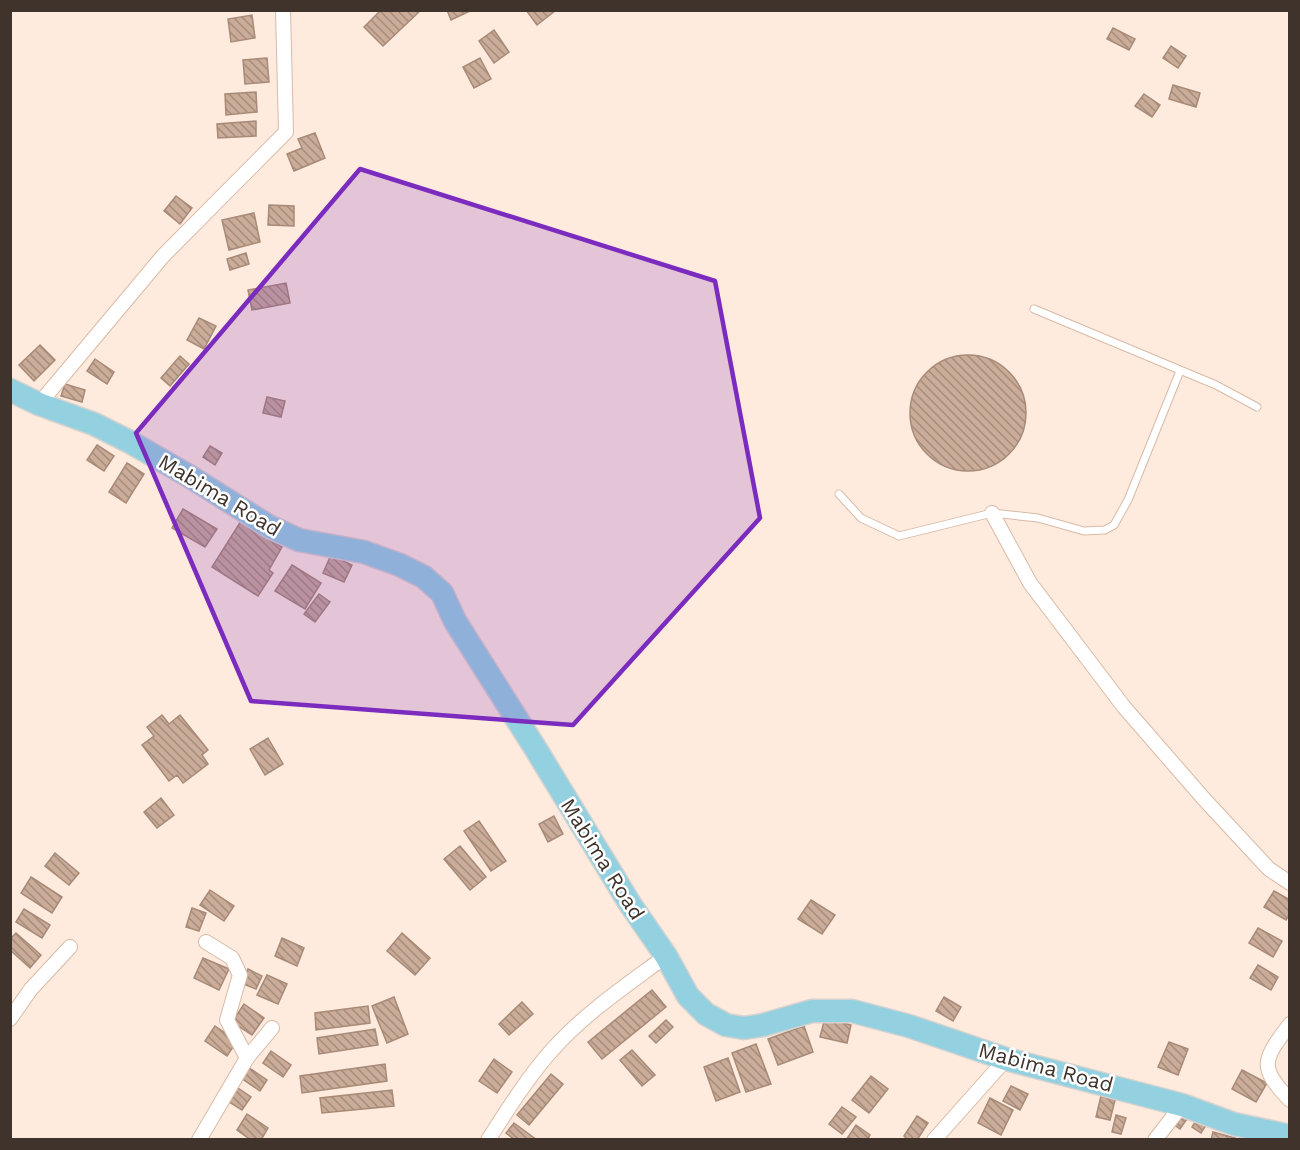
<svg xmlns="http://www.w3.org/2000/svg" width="1300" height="1150" font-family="'Work Sans',sans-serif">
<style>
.building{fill:url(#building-back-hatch);stroke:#a78a77;stroke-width:1.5}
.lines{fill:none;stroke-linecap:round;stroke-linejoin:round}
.lane-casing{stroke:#d9baa6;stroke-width:9}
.street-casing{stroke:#d9baa6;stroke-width:16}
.primary-casing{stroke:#d5d2d0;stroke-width:25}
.lane{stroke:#fff;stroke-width:7}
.street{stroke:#fff;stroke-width:14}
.primary{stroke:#93d1e0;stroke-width:22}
.marked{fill:#7b2cbf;fill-opacity:0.2;stroke:#7b2cbf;stroke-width:4.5;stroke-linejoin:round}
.labels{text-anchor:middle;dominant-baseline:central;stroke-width:5;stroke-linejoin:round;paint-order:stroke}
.street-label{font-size:21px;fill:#3f332b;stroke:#fff}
</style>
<defs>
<pattern id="building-back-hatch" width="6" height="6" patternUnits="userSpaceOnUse" patternTransform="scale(1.5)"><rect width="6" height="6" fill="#caac98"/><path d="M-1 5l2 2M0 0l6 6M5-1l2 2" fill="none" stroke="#a58d7c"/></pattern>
</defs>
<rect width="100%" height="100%" fill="#feebde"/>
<g class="building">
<polygon points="381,10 420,10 420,11 383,46 364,27"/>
<polygon points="447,10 472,10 451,20"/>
<polygon points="526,10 555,10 555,11 537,25"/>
<polygon points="252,15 255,38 231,42 228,19"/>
<polygon points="1113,28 1135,39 1129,50 1107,39"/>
<polygon points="494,30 509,52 494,63 479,41"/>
<polygon points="1171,46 1186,56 1178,68 1163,58"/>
<polygon points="267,58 269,82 245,84 243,60"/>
<polygon points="480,58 491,79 474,88 463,67"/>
<polygon points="1173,85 1200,93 1196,107 1169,99"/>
<polygon points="256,92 257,112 226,115 225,94"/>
<polygon points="1144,94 1160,105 1152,117 1135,106"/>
<polygon points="256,121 256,136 218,138 217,124"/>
<polygon points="315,133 325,158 294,171 287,154 302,148 298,139"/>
<polygon points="176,196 192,208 180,224 164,211"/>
<polygon points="269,205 294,206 294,226 268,225"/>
<polygon points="254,213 260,242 229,250 222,220"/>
<polygon points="246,253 249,264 230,270 227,259"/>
<polygon points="286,283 290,303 252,310 248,290"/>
<polygon points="199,318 216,326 204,349 187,340"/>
<polygon points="40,345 55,360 34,381 19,365"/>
<circle cx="968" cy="413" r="58"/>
<polygon points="180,356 189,364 170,386 161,378"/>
<polygon points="95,359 114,372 107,384 87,371"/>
<polygon points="65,384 85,390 82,402 61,396"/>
<polygon points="267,397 285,401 281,417 263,413"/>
<polygon points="97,445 114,456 104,471 87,460"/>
<polygon points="210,446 222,453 215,465 203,457"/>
<polygon points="127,463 144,474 126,503 109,492"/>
<polygon points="183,509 217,529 205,547 172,528"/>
<polygon points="241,521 282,547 269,570 273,573 258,596 212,567"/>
<polygon points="331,555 352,565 344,582 323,573"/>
<polygon points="292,565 321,583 305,609 275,591"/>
<polygon points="319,594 330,602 315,622 304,614"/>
<polygon points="162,715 169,724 180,715 208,750 202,755 208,764 183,783 177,775 169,781 142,745 154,736 147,727"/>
<polygon points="268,738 283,764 265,775 250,749"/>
<polygon points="161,798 174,815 157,828 144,812"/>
<polygon points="554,816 563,834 548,842 539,824"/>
<polygon points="479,821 506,861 491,871 464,831"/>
<polygon points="460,846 486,877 470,890 444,859"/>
<polygon points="55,853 79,873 69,885 45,866"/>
<polygon points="31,877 62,897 52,913 21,893"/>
<polygon points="210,890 234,906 224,921 200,905"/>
<polygon points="1274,891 1290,900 1290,914 1286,920 1264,907"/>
<polygon points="811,900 835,915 822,934 798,919"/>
<polygon points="192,908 206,913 199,931 186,927"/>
<polygon points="24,909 50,925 42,938 16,922"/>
<polygon points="1258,928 1282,941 1273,957 1249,943"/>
<polygon points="16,933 41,955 30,968 10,950 10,939"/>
<polygon points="402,933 430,958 415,975 387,951"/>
<polygon points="282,938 304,948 297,966 275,956"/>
<polygon points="203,958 229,969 219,990 194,978"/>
<polygon points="1258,965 1278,977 1271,990 1250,978"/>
<polygon points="248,969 262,976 256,989 241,983"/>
<polygon points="267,975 287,984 278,1004 257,995"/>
<polygon points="652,990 666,1007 602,1059 588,1042"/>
<polygon points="394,997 408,1034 387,1043 372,1006"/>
<polygon points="944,997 961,1007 953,1021 936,1011"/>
<polygon points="522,1002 533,1014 509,1035 499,1024"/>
<polygon points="244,1004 264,1018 252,1035 232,1022"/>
<polygon points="368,1006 370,1023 316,1030 315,1013"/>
<polygon points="825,1018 851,1025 847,1043 820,1037"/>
<polygon points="666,1020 673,1027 656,1043 649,1036"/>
<polygon points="215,1026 237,1041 227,1056 205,1041"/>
<polygon points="804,1026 813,1052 778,1065 768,1039"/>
<polygon points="375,1029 378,1045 319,1054 317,1038"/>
<polygon points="1169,1042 1188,1049 1178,1075 1158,1067"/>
<polygon points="756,1044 771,1084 746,1092 732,1053"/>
<polygon points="632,1050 655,1075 642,1086 620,1060"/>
<polygon points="271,1051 291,1065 283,1077 263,1063"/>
<polygon points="728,1058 740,1092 716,1101 704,1067"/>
<polygon points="494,1059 512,1072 497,1093 479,1081"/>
<polygon points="385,1064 387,1081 302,1093 300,1076"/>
<polygon points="248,1067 267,1080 260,1091 241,1078"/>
<polygon points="1242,1070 1267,1083 1256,1102 1232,1089"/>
<polygon points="551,1074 563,1084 529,1125 517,1115"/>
<polygon points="871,1076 888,1089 869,1113 852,1100"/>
<polygon points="235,1086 251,1097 242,1110 226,1100"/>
<polygon points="1011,1086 1028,1094 1020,1110 1003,1101"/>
<polygon points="392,1090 394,1106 322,1113 320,1098"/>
<polygon points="1101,1096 1115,1100 1110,1120 1096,1117"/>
<polygon points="990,1098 1013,1110 1001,1135 978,1123"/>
<polygon points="842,1107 856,1117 842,1134 829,1124"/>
<polygon points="1177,1108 1189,1116 1180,1129 1169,1121"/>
<polygon points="247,1114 268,1128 261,1140 251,1140 237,1130"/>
<polygon points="1116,1115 1126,1118 1121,1134 1112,1132"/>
<polygon points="917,1116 928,1123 917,1140 908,1140 904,1136"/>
<polygon points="1199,1116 1208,1122 1201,1133 1192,1127"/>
<polygon points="514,1123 537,1140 515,1140 506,1133"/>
<polygon points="856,1125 870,1135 867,1140 846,1140"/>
<polygon points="1213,1132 1235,1138 1234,1140 1211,1140"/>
</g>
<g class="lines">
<g class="lane-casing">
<g id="lane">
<polyline points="1034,309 1216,385 1257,407"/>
<polyline points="839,494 861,518 899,536 992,513 1038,518 1084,531 1105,530 1114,525 1128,500 1180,371"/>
</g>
</g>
<g class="street-casing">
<g id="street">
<polyline points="39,404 163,256 286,132 283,10"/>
<polyline points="992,513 1030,583 1124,707 1204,799 1269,869 1290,883"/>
<polyline points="206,942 232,958 240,975 227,1020 247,1058 272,1028"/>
<polyline points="10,1019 31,989 70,947"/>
<path d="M1290 1024C1264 1059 1257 1066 1290 1100"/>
<polyline points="199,1140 247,1058"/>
<path d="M488 1140C508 1109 528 1077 552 1050 585 1013 627 985 666 956"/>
<polyline points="934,1140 1006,1059"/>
<polyline points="1155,1140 1182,1105"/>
</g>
</g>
<g class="primary-casing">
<polyline id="primary" points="10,390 39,404 94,424 130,442 189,476 270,527 299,540 364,552 400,565 424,577 442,593 455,621 537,751 630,904 666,956 688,996 706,1014 726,1025 744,1028 763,1025 812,1011 852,1011 909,1026 1006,1059 1182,1105 1234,1124 1290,1136"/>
</g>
<use href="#lane" class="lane"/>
<use href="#street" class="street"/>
<use href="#primary" class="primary"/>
</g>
<path class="marked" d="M360 169 715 281 760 518 573 725 251 701 136 433Z"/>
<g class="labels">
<g class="street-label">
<text transform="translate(220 495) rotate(31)">Mabima Road</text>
<text transform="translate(603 859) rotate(58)">Mabima Road</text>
<text transform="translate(1046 1067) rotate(15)">Mabima Road</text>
</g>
</g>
<rect width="1300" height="1150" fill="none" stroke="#3f332b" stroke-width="24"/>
</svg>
